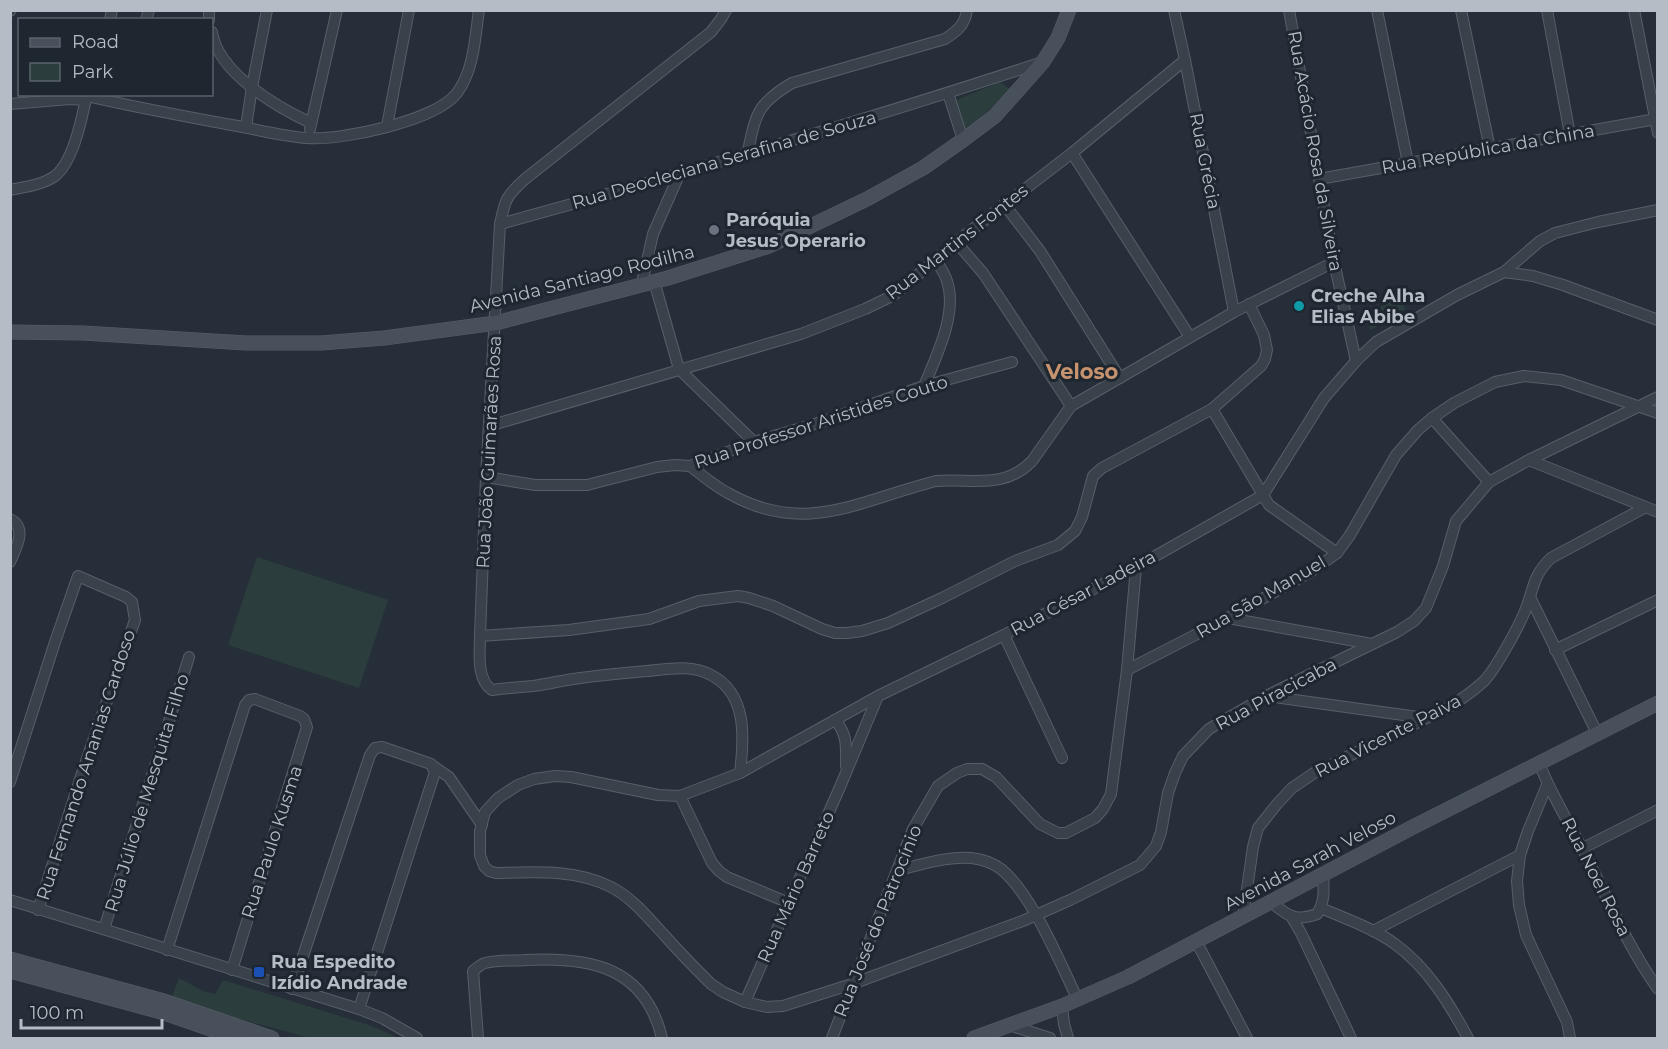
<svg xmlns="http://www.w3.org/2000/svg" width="1668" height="1049" font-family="Montserrat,sans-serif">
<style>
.green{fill:#2b3d3c}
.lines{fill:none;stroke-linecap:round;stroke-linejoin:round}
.street-casing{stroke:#575f68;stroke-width:12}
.secondary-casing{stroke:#575f68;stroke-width:15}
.street{stroke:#39414a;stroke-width:10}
.secondary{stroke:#48505c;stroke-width:14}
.worship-dot{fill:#6b7280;stroke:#1e262f;stroke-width:2}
.culture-dot{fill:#0f9aa8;stroke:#1e262f;stroke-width:2}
.transit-dot{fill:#1a4fb4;stroke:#1e262f;stroke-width:2}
.labels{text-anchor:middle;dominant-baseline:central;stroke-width:6;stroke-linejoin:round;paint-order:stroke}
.street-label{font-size:18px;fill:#b5bcc5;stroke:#1e262f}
.poi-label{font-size:18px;font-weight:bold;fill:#b5bcc5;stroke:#1e262f;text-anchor:start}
.quarter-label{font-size:21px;font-weight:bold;fill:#c7926e;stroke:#1e262f}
</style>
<rect width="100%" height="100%" fill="#262f39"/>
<g class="green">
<path d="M1000 82 1010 89C995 105 982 119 963 129L954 101Z"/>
<polygon points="1399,296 1405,309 1371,330 1364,317"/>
<polygon points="257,557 388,600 359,688 228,645"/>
<polygon points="179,978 203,991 215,994 223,980 369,1025 399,1038 310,1038 171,1000"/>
</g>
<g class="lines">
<g class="street-casing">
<g id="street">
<polyline points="209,10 209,20"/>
<polyline points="1174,10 1185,60 1234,312"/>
<polyline points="1289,10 1334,262 1356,361"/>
<polyline points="1377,10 1408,163"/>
<polyline points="1461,10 1490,149"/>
<polyline points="1547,10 1570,135"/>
<polyline points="1634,10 1658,133"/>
<polyline points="10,11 11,10"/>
<polyline points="110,20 112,10"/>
<polyline points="146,20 149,10"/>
<path d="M212 32C218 73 277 107 311 123"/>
<polyline points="948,93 963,140"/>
<path d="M87 96C133 107 179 115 226 124 252 128 280 136 307 138 340 141 436 121 457 93 474 70 475 38 479 10"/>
<polyline points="10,104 70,99 86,100"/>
<polyline points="387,126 409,10"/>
<polyline points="246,127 252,87 267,10"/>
<polyline points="310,129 337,10"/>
<polyline points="1072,153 1190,337"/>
<path d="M747 155C756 115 755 105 792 83L945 39C957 31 965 25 967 10"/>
<polyline points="1319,179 1656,119"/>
<path d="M10 190C25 187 42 185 55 176 74 161 82 117 87 94"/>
<polyline points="1004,204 1040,251 1120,378"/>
<path d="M500 224C682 174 863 121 1043 62"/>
<polyline points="956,242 983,273 1071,406"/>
<polyline points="1504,272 1540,241 1555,233 1598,222 1658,210"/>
<polyline points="654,281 679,369 754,442"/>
<polyline points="642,283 653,234 679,175"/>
<path d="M1658 320 1563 285 1533 276 1504 272 1457 295 1376 342 1356 361 1324 398 1263 495 1136 567 1004 635 878 696 740 773 680 796 658 795 571 777 555 776 534 779 518 785 498 798 485 812 480 831V855L484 866 489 871 496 873C534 872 576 869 611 887 633 898 649 919 666 937 680 953 695 968 711 984L723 992 745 1002 767 1007 783 1006 852 984 1025 920 1070 900 1140 865 1156 846 1161 832 1168 793 1175 773 1183 756 1209 729 1266 696 1397 632 1414 621 1426 608 1443 566 1456 521 1489 482 1529 460 1658 397"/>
<path d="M924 386C936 357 958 313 947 281 945 274 940 267 936 260"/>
<polyline points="1212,409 1269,505 1337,553"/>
<polyline points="1432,418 1489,482"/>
<polyline points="489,426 801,334 865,309 894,295 956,242 1072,153 1185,60"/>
<polyline points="1529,460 1658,512"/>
<path d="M690 466C702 475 714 486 728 493 805 537 860 500 936 481 971 478 1004 490 1032 461L1071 406 1234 312 1334 262"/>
<polyline points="486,477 535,485 587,485 657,467 675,465 690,466 754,442 818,423 924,386 1012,362"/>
<path d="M10 519C28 528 16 548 10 562"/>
<polyline points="1530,597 1597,733"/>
<polyline points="1228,618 1372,644"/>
<polyline points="1004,635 1062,758"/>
<path d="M480 636 486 477 500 224C505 200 506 196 525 179L711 32 721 19 726 10"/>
<polyline points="1555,650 1658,600"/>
<polyline points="1127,670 1228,618 1312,571 1337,553 1350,535 1396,455 1418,430 1432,418 1454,403 1495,382 1524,376 1561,380 1658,413"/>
<polyline points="1266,696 1425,718"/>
<path d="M835 720C848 735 846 747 846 766"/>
<path d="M1539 763C1551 794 1568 821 1583 850 1607 896 1627 946 1658 989"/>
<polyline points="433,766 449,777 482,825"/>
<path d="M740 773C744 739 748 694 711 675 691 664 668 669 647 671 623 673 598 675 574 679 560 681 547 684 533 686 520 687 506 688 492 690 476 679 480 653 480 636L569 630 649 619 699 601 738 596 749 598 773 606 822 629 835 633H847L862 631 888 623 942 598 1015 561 1058 545 1075 531 1082 517 1093 476 1102 468 1212 409 1261 366 1265 359 1267 350 1264 335 1249 304"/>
<polyline points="10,782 55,642 78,576 126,597 132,602 135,620 82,773 38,910"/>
<polyline points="1547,785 1528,831 1520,855 1517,881 1519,905 1526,935 1567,1022 1570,1038"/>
<polyline points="680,796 712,863 719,871 727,877 789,903"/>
<polyline points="1583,848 1658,810"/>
<path d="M898 870C921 865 947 856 971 858 981 859 993 863 1001 869 1032 894 1060 963 1078 1000"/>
<polyline points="10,900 359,1009 382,1018 417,1038"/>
<path d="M1271 902C1288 916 1295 922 1317 914 1325 901 1324 890 1323 875"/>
<path d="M1321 908C1346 919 1373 928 1395 944 1428 968 1449 1003 1468 1038"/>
<polyline points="1291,916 1301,933 1351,1038"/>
<path d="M1243 917 1253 847 1258 828 1277 804 1292 788 1314 773 1451 706C1463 698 1475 690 1485 680 1496 668 1518 628 1525 611 1534 589 1532 576 1551 558L1644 508"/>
<polyline points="104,929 189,657"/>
<polyline points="1373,931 1520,855"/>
<polyline points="1196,941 1247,1038"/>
<polyline points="167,950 245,705 249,700 255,699 300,716 304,719 307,727 232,970"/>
<polyline points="292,989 370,755 375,748 382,747 431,764 435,772 359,1009"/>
<polyline points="745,1002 840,787 878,696"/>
<polyline points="1062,1006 1064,1024 1068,1038"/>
<polyline points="1009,1025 1050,1038"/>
<path d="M478 1038 473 971C477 968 481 964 485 963 496 960 514 961 526 960 591 957 645 967 662 1038"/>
<polyline points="832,1038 913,829 938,786 957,773 967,769 982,769 996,777 1040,824 1058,833 1066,833 1095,818 1103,809 1111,794 1127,670 1136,567"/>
</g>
</g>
<g class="secondary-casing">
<g id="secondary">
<polyline points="10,332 83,333 246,343 321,343 384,338 496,323 668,278 769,246 867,199 923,168 963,140 995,116 1043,62 1058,38 1069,10"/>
<polyline points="10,959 164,1001 272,1038"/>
<polyline points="10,971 161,1012 236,1038"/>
<polyline points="974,1038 1062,1006 1128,977 1413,827 1658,703"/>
</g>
</g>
<use href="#street" class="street"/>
<use href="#secondary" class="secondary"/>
</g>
<circle class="worship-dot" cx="714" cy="230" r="6"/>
<circle class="culture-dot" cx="1299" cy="306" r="6"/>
<rect class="transit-dot" x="253" y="966" width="12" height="12" rx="3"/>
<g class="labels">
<g class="street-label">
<text transform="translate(1488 149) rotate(-10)">Rua República da China</text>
<text transform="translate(1315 151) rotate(80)">Rua Acácio Rosa da Silveira</text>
<text transform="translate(724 160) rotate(-16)">Rua Deocleciana Serafina de Souza</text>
<text transform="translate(1205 161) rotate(79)">Rua Grécia</text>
<text transform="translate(957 242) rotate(-38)">Rua Martins Fontes</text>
<text transform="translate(582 279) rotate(-14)">Avenida Santiago Rodilha</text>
<text transform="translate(821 422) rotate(-18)">Rua Professor Aristides Couto</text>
<text transform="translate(489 452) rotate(-87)">Rua João Guimarães Rosa</text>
<text transform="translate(1083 593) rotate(-28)">Rua César Ladeira</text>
<text transform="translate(1261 597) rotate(-30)">Rua São Manuel</text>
<text transform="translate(1276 694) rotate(-28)">Rua Piracicaba</text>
<text transform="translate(1388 736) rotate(-27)">Rua Vicente Paiva</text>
<text transform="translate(86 765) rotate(-72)">Rua Fernando Ananias Cardoso</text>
<text transform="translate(147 793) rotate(-73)">Rua Júlio de Mesquita Filho</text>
<text transform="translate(272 842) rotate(-72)">Rua Paulo Kusma</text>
<text transform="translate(1310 861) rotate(-28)">Avenida Sarah Veloso</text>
<text transform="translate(1596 877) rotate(63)">Rua Noel Rosa</text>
<text transform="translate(796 887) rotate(-66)">Rua Mário Barreto</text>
<text transform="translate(878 921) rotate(-68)">Rua José do Patrocínio</text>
</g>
<g class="poi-label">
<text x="726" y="220">Paróquia<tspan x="726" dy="21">Jesus Operario</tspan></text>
<text x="1311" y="296">Creche Alha<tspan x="1311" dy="21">Elias Abibe</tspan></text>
<text x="271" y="962">Rua Espedito<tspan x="271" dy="21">Izídio Andrade</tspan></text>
</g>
<g class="quarter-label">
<text x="1082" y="371">Veloso</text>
</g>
</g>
<rect width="1668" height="1049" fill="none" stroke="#b5bcc5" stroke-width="24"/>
<rect x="18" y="18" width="195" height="78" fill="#1e262f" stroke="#5a626b" stroke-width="1.5"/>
<rect x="30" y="38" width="30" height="9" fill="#48505c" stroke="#5a626b" stroke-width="1.5"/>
<text x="72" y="48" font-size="18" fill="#b5bcc5">Road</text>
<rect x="30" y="63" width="30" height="18" fill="#2b3d3c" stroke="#5a626b" stroke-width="1.5"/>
<text x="72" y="78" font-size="18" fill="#b5bcc5">Park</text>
<path d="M21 1019v9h141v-9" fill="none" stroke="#b5bcc5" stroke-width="3"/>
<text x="30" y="1019" font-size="18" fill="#b5bcc5" stroke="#1e262f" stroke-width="4.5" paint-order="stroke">100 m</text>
</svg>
